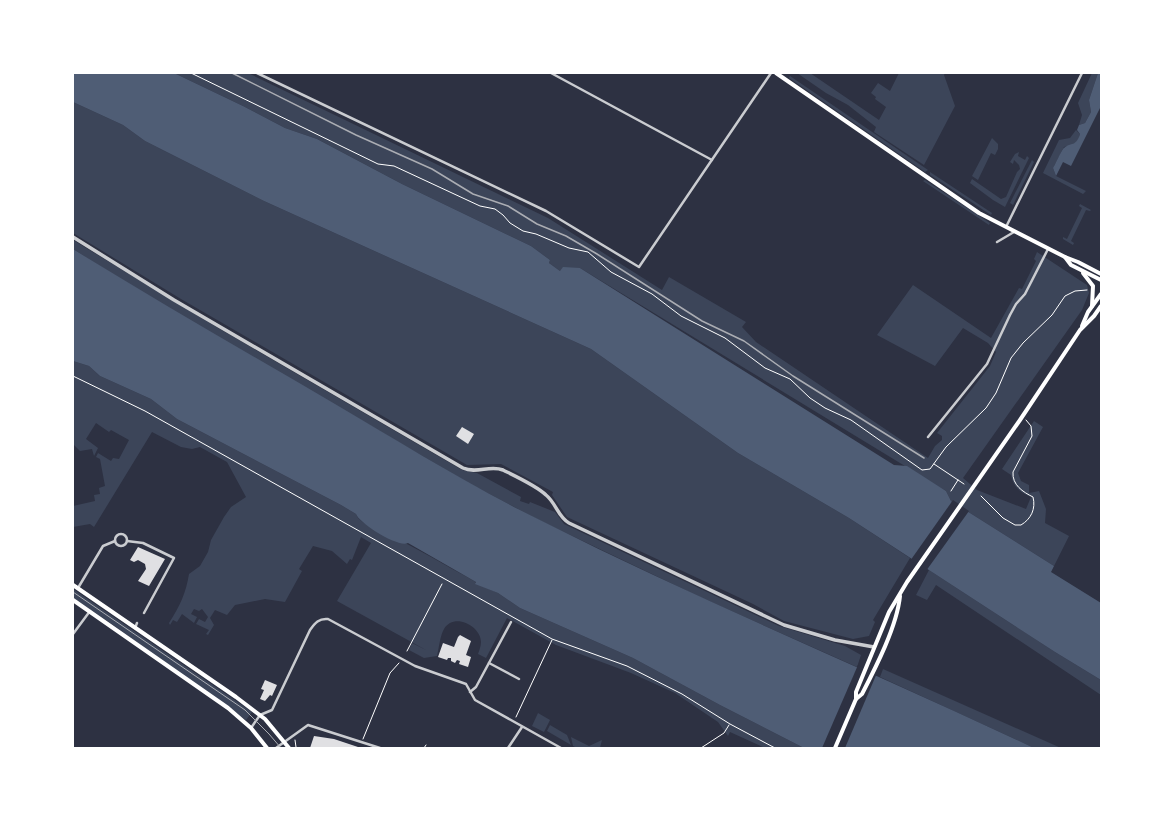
<svg xmlns="http://www.w3.org/2000/svg" width="1174" height="821" font-family="'Golos Text',sans-serif">
<style>
.green{fill:#3c4559}
.water{fill:#4f5d75}
.pier{fill:#2d3142}
.building{fill:#e0e0e3}
.lines{fill:none;stroke-linecap:round;stroke-linejoin:round}
.path{stroke:#fff;stroke-width:1}
.minor{stroke:#caccd0;stroke-width:2.5}
.tertiary{stroke:#caccd0;stroke-width:3.5}
.secondary{stroke:#fff;stroke-width:4}
.primary{stroke:#fff;stroke-width:4}
.tram{stroke:#abadb3;stroke-width:1}
.rail{stroke:#abadb3;stroke-width:1.5}
</style>
<rect width="100%" height="100%" fill="#2d3142"/>
<g class="green">
<path d="M174 73H248L548 218 662 290 669 277 746 322 742 327 756 342 928 458 935 446 942 440V436L937 433 990 366 996 352 988 343 963 328 935 366 877 335 913 285 991 338 1019 288 1022 289 1036 261 1034 259 1037 252 1087 285 1089 293 1082 310 963 478 977 490 1026 509 1031 497C1021 493 1013 487 1011 475L1002 469 1034 421 1043 427 1018 473 1021 481 1029 485V493L1039 491 1046 509 1045 523 1069 536 1054 566 951 501 946 491 580 268 560 271 549 263 550 260 531 246 402 184 317 139 285 128 243 106Z"/>
<polygon points="797,73 810,73 879,120 886,107 875,99 876,97 871,93 878,83 890,91 899,73 945,73 944,75 955,106 924,165 874,132 876,127 848,105 826,93"/>
<polygon points="1092,73 1098,73 1089,100 1091,112 1085,123 1079,125 1082,115 1078,103"/>
<polygon points="790,76 928,170 925,172 789,78"/>
<polygon points="73,102 123,125 145,141 264,201 591,349 738,453 849,518 910,558 873,620 875,622 869,636 853,639 784,621 753,604 567,517 552,495 553,492 501,464 467,465 181,299 73,233"/>
<path d="M1076 130 1080 134C1078 143 1073 145 1064 147L1053 168 1056 176 1086 191 1083 194 1043 173 1059 140 1070 138Z"/>
<polygon points="992,138 998,144 998,149 995,155 991,153 978,180 972,176"/>
<polygon points="1019,152 1018,156 1025,160 1027,156 1029,158 1005,207 993,200 970,183 972,179 1001,199 1006,197 1017,172 1020,169 1019,165 1014,160 1013,164 1010,162 1015,154"/>
<polygon points="1032,160 1034,162 1013,205 1010,203"/>
<polygon points="930,172 992,213 991,215 930,175"/>
<polygon points="925,180 990,223 989,225 923,181"/>
<polygon points="1080,204 1091,210 1090,211 1086,210 1071,241 1074,243 1073,245 1063,239 1063,237 1067,239 1082,208 1079,206"/>
<polygon points="73,240 218,328 462,470 477,473 521,497 520,501 529,504 530,502 555,512 564,524 779,626 845,646 861,655 857,667 700,597 543,522 474,486 153,299 73,249"/>
<path d="M73 361 89 366 100 376 151 399 177 419 341 505 356 514C359 523 375 528 383 532 415 547 445 565 476 582L475 583 498 593 520 608 633 658 720 705 804 748H765L730 732 728 736 718 722 675 693 631 673 556 645 507 618 486 658 478 654C479 651 481 646 481 642 481 626 454 612 444 629 440 636 439 648 437 656L424 658 409 650 412 643 426 650 337 601 371 543 361 537 352 560 350 559 347 564 332 551 313 546 299 569 302 571 285 602 265 599 235 605 227 615 215 610 210 618 214 625 208 635 206 634 209 630 196 624 199 619 205 622 208 617 202 609 199 611 194 609 191 614 197 617 194 623 182 614 177 622 173 620 170 625 169 623C180 606 186 593 189 574L200 566 208 552 211 540 224 517 231 507 246 497 227 462 200 447 192 449 181 447 152 432 94 527 90 524 73 527V506L95 501 94 495 100 494 99 488 105 486 100 459 96 457 98 453 111 461 113 458 119 459 129 440 111 430 109 432 96 423 86 439 98 448 94 456 92 449 80 451 73 444Z"/>
<polygon points="929,570 1055,652 1101,680 1101,695 936,585 927,600 916,595"/>
<polygon points="73,589 252,712 246,720 109,622 73,598"/>
<polygon points="883,669 1061,748 1034,748 880,677"/>
<polygon points="538,713 550,720 544,732 532,726"/>
<polygon points="550,725 567,735 571,745 547,731"/>
<polygon points="571,737 589,746 602,740 600,748 577,748 573,746"/>
</g>
<g class="water">
<polygon points="73,73 174,73 243,106 285,128 317,139 402,184 531,246 550,260 549,263 560,271 563,267 580,268 894,465 907,466 946,491 951,501 1054,566 1051,572 1101,603 1101,680 1055,652 849,518 738,453 591,349 264,201 145,141 123,125 73,102"/>
<path d="M1098 73H1101V106L1071 166 1063 162 1056 176 1053 168C1055 165 1062 149 1064 148 1071 142 1076 147 1080 134L1077 130 1079 125 1085 123 1091 112 1089 100Z"/>
<path d="M73 249C160 303 248 353 335 404 405 445 472 487 544 522 705 603 871 671 1034 748H804L720 705 633 658 520 608 498 593 475 584 476 582 408 543C398 548 359 523 356 514L341 505 177 419 151 399 100 376 89 366 73 361Z"/>
</g>
<g class="pier">
<polygon points="953,500 969,511 926,571 910,561"/>
<polygon points="858,665 877,673 845,748 822,748"/>
</g>
<g class="building">
<polygon points="462,427 474,434 468,444 456,436"/>
<polygon points="138,547 165,559 149,586 138,581 146,569 145,564 138,560 134,562 130,560"/>
<polygon points="460,635 471,641 466,655 471,657 468,667 459,664 460,661 457,660 455,663 451,661 451,658 448,658 447,660 438,657 443,643 454,647 458,637"/>
<polygon points="265,680 277,685 272,696 270,695 265,701 260,699 264,690 261,689"/>
<polygon points="314,736 334,739 361,748 310,748"/>
</g>
<g class="lines">
<g class="path">
<polyline points="191,73 378,164 394,166 480,206 495,209 503,215 510,223 523,231 536,234 569,248 588,252 611,272 652,294 681,316 725,338 765,368 790,379 810,398 825,408 851,420 922,470 930,469 946,447 986,408 996,393 1011,358 1023,343 1052,315 1065,296 1075,291 1087,290"/>
<polyline points="73,376 145,411 552,639 627,666 682,694 730,724 775,748"/>
<polyline points="934,464 964,484"/>
<polyline points="951,491 958,480"/>
<path d="M981 496 1003 518 1015 525H1021C1031 519 1036 509 1033 497 1023 492 1012 485 1013 472L1032 436 1031 426 1026 420"/>
<polyline points="407,651 442,584"/>
<polyline points="516,717 552,640"/>
<polyline points="363,739 390,673 399,663"/>
<polyline points="295,740 296,747"/>
<polyline points="424,748 426,745"/>
<polyline points="701,748 724,733 729,725"/>
</g>
<g class="minor">
<polyline points="257,73 546,211 639,267 771,73"/>
<polyline points="551,73 712,160"/>
<polyline points="1006,227 1082,73"/>
<polyline points="997,242 1014,232"/>
<polyline points="928,437 987,364 1010,315 1016,304 1025,294 1048,249"/>
<circle cx="121" cy="540" r="6"/>
<polyline points="127,541 143,543 174,558 144,613"/>
<polyline points="78,588 103,546 115,541"/>
<polyline points="135,628 137,623"/>
<polyline points="73,634 90,611"/>
<polyline points="489,663 519,679"/>
<polyline points="470,692 476,687 511,622"/>
<path d="M251 728 260 715 272 710 310 630C315 623 319 618 328 619L415 666 466 684 475 700 561 748"/>
<polyline points="276,748 308,725 380,748"/>
<polyline points="508,748 522,727"/>
</g>
<path class="tertiary" d="M73 237 174 300 463 468C476 474 490 465 503 470 515 476 537 486 546 495 556 503 558 517 569 523L784 625 835 640 874 647"/>
<g class="secondary">
<polyline points="776,73 979,213 1065,257 1078,262 1101,274"/>
<polyline points="1065,257 1071,265 1101,280"/>
<polyline points="1083,273 1093,286 1092,306"/>
</g>
<g class="primary">
<polyline points="1082,326 1088,312 1101,294"/>
<polyline points="73,585 236,697 265,719 289,748"/>
<polyline points="73,600 228,708 251,728 267,748"/>
<path d="M856 699 862 694C876 667 897 626 900 596"/>
<polyline points="835,748 856,699 856,692 889,612 907,582 1020,420 1080,330 1094,316 1101,306"/>
</g>
<polyline class="tram" points="73,592 245,710 269,734 281,748"/>
<polyline class="rail" points="232,73 356,135 432,169 473,194 508,206 537,224 566,236 597,254 702,321 744,341 793,376 924,458"/>
</g>
<rect width="1174" height="821" fill="none" stroke="#ffffff" stroke-width="148"/>
</svg>
